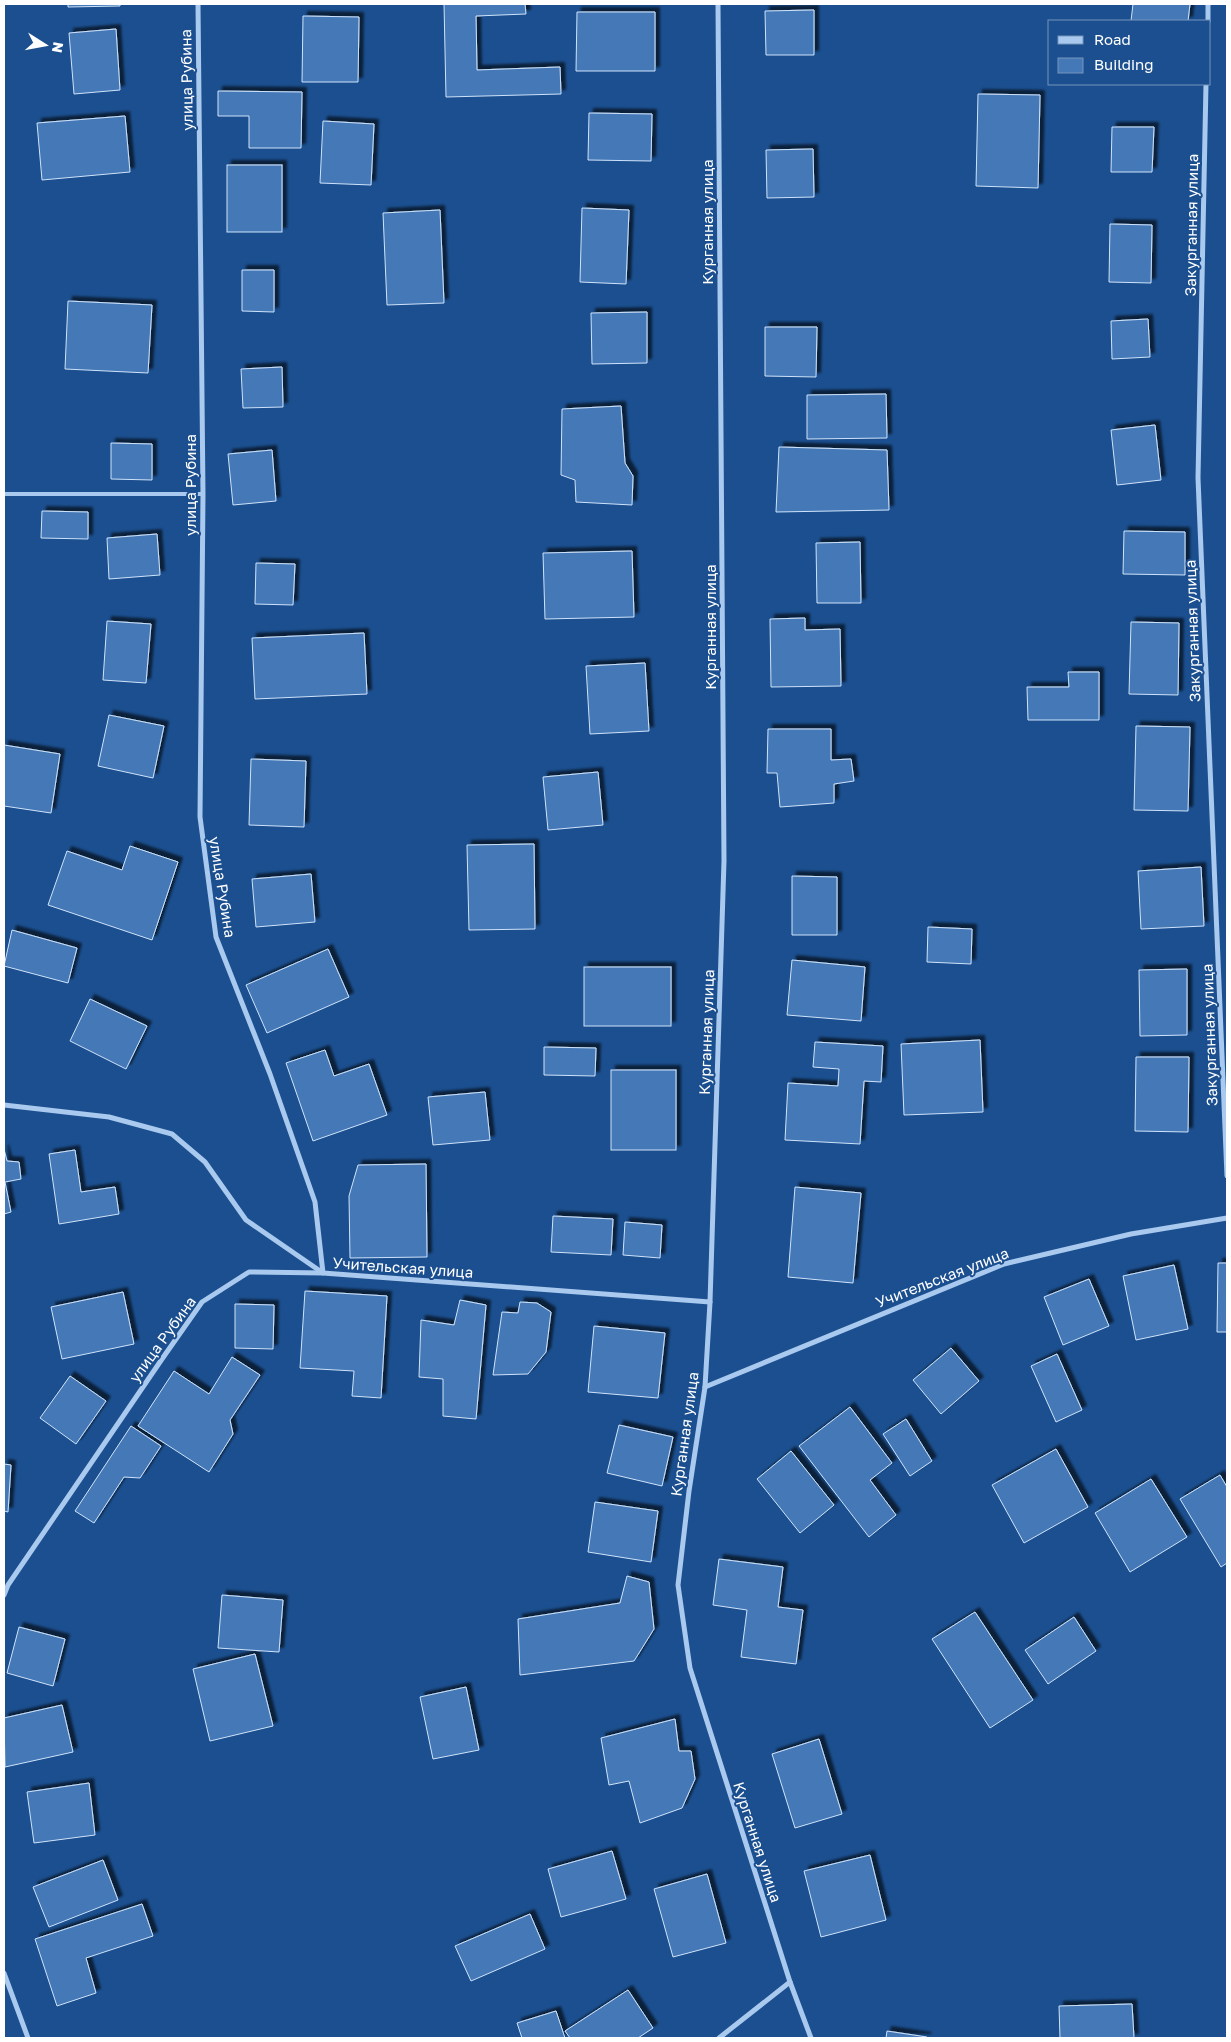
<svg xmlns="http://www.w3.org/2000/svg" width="1231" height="2042" font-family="'Golos Text',sans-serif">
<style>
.building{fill:#4478b7;stroke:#cfe3fa;filter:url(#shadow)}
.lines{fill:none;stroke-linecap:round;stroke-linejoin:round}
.service{stroke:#a9c9ee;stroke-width:4}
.minor{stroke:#a9c9ee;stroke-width:5}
.labels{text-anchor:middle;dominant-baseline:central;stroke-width:4;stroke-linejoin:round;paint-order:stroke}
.street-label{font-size:15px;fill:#fff;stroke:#1b4f8f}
</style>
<defs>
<filter id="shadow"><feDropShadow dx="4.5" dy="-4.5" stdDeviation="1" flood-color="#0009"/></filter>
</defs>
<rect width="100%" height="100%" fill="#1b4f8f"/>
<g class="building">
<polygon points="68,4 120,4 120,6 68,7"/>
<polygon points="444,4 525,4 526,14 476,16 477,70 560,67 561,94 446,97"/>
<polygon points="1133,4 1190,4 1188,21 1131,21"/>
<polygon points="814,10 814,55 766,55 765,11"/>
<polygon points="577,12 655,12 655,71 576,71"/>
<polygon points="303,16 359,17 358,82 302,82"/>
<polygon points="116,29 120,90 74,94 69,33"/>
<polygon points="218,91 302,92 301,148 249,148 249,116 218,116"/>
<polygon points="978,94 1040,95 1038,188 976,186"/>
<polygon points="589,113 652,114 651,161 588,160"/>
<polygon points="125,116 130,172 42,180 37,123"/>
<polygon points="323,121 374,124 371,185 320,183"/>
<polygon points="1112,127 1154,127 1152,172 1111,172"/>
<polygon points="813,149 814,197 767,198 766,150"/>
<rect x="227" y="165" width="55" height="67"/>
<polygon points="582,208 629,210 626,284 580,282"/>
<polygon points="440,210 444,303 387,305 383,213"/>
<polygon points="1110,224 1152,225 1151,283 1109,282"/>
<polygon points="242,270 274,270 274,312 242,311"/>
<polygon points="68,301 152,305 148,373 65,369"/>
<polygon points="647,312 647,363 592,364 591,313"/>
<polygon points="1148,319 1150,357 1112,359 1111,321"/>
<polygon points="765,327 817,327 816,377 765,376"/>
<polygon points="282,367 283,407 243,408 241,369"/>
<polygon points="886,394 887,438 807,439 807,395"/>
<polygon points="621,406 625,463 633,476 632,505 576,502 575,480 561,475 562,409"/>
<polygon points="1155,425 1161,480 1117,485 1111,430"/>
<polygon points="111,443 152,444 152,480 111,479"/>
<polygon points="779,447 887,450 889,510 776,512"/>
<polygon points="272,450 276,501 233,505 228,454"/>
<polygon points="42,511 88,512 88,539 41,538"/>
<polygon points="1124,531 1185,532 1185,575 1123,574"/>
<polygon points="157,534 160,575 109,579 107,538"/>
<polygon points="860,542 861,603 817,603 816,543"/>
<polygon points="632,551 634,617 545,619 543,553"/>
<polygon points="256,563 295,564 293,605 255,604"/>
<polygon points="805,618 805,630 840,629 841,686 771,687 770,619"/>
<polygon points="107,621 151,624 146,683 103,680"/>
<polygon points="1131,622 1179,623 1178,695 1129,694"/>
<polygon points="364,633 367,694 255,699 252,638"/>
<polygon points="645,663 649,731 590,734 586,666"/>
<polygon points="1068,672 1099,672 1099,720 1028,720 1027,687 1069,687"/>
<polygon points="109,715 164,726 153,778 98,766"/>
<polygon points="1136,726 1190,727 1188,811 1134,810"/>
<polygon points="768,729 831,729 831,760 851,759 854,781 834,784 834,803 780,807 777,773 767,773"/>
<polygon points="4,745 60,754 51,813 4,806"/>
<polygon points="251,759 306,761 304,827 249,825"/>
<polygon points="598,772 603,825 548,830 543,777"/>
<polygon points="534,844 535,929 469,930 467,845"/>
<polygon points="130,846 178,862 152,940 48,905 67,851 122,870"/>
<polygon points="1201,867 1204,926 1141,929 1138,871"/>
<polygon points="311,874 315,922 256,927 252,879"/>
<polygon points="792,876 837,877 837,935 792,935"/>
<polygon points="928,927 972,929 971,964 927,962"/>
<polygon points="12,930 77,948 68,983 4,966"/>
<polygon points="328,949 349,997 267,1033 246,985"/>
<polygon points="792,960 865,967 861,1021 787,1015"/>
<rect x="584" y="967" width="87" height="59"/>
<polygon points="1187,969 1187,1035 1140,1036 1139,970"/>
<polygon points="90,999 147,1026 126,1069 70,1041"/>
<polygon points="980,1040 983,1112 904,1115 901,1044"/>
<polygon points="815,1042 883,1046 881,1082 864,1081 860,1144 785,1140 788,1083 838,1086 839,1069 813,1067"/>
<polygon points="544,1047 596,1048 595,1076 544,1075"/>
<polygon points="325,1050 334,1076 369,1064 387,1115 313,1141 286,1063"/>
<polygon points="1136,1057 1189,1057 1188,1132 1135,1131"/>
<rect x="611" y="1070" width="65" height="80"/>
<polygon points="485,1092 490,1140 433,1145 428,1097"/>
<polygon points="4,1149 7,1161 19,1162 21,1179 5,1182 11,1212 4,1214"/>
<polygon points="75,1150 81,1192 115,1187 119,1214 59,1224 49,1154"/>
<polygon points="426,1164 427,1257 350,1258 349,1196 358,1165"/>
<polygon points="795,1187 861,1193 853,1283 788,1277"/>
<polygon points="553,1216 613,1219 611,1255 551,1252"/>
<polygon points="625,1222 662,1225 660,1258 623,1255"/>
<polygon points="1218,1263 1227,1263 1227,1332 1217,1332"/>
<polygon points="1174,1265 1188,1329 1136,1340 1123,1276"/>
<polygon points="1089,1279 1109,1326 1063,1345 1044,1297"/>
<polygon points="305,1291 387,1296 381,1398 352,1396 354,1371 300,1368"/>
<polygon points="123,1292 134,1344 62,1359 51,1307"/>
<polygon points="460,1300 486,1305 476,1419 443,1416 443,1379 419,1377 421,1320 454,1325"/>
<polygon points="520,1302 537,1303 551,1312 546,1352 528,1374 493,1375 502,1312 518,1313"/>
<polygon points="235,1304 274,1305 273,1349 235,1348"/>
<polygon points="594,1326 665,1333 658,1398 588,1392"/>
<polygon points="951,1348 979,1381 941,1414 913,1380"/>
<polygon points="1057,1354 1082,1410 1056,1422 1031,1366"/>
<polygon points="232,1357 260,1375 230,1420 233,1434 209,1472 138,1426 174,1371 209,1394"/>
<polygon points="70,1376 106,1401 76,1444 40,1418"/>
<polygon points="850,1407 892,1463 870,1480 896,1515 869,1537 799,1446"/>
<polygon points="906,1419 932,1461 910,1476 883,1434"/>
<polygon points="619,1425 673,1437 662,1486 607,1473"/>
<polygon points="131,1426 161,1446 140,1478 124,1477 94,1523 75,1511"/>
<polygon points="1056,1449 1088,1507 1024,1543 992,1485"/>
<polygon points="791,1451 834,1505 800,1533 757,1479"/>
<polygon points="4,1464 11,1465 8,1512 4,1511"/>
<polygon points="1220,1475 1227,1487 1227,1563 1221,1567 1180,1499"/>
<polygon points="1151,1479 1187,1537 1130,1572 1095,1513"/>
<polygon points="595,1502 658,1511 651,1562 588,1552"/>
<polygon points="719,1559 783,1567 778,1607 803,1610 796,1664 741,1657 747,1610 713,1605"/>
<polygon points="627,1576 649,1582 654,1629 634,1661 520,1675 518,1619 620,1603"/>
<polygon points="222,1595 283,1600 279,1652 218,1648"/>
<polygon points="975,1612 1033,1700 990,1728 932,1639"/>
<polygon points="1074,1617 1096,1651 1048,1684 1025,1650"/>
<polygon points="19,1627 65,1639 53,1686 7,1673"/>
<polygon points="255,1654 273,1726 210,1741 193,1669"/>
<polygon points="466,1687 479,1750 433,1759 420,1697"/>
<polygon points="62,1705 73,1752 5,1767 4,1718"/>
<polygon points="675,1719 679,1751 691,1751 695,1779 682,1808 640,1823 629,1781 609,1785 601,1738"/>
<polygon points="819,1739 842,1814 795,1828 772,1754"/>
<polygon points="89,1783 95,1835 34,1843 27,1792"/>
<polygon points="612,1851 626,1899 561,1917 548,1869"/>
<polygon points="870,1855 886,1920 821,1937 804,1871"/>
<polygon points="103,1860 118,1900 49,1927 33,1887"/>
<polygon points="707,1874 726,1943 673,1957 654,1889"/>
<polygon points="142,1904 153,1936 86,1958 96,1993 57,2006 35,1939"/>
<polygon points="530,1914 545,1949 471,1981 455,1946"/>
<polygon points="628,1990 653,2028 638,2038 570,2038 565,2031"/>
<polygon points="1132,2004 1134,2038 1060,2038 1059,2006"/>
<polygon points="556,2011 565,2038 522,2038 517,2023"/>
<polygon points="887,2031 927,2037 926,2038 886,2038"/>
</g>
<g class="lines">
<polyline class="service" points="4,494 203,494"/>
<g class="minor">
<polyline points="718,4 724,861 710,1302 705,1387 689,1491 678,1585 690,1668 790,1982 811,2038"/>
<polyline points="1208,21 1208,4"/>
<polyline points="1206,84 1198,478 1227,1176"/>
<polyline points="4,1105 109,1117 172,1134 205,1162 246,1220 323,1273 710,1302"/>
<polyline points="705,1387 1004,1264 1131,1234 1227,1218"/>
<polyline points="4,1595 8,1585 162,1359 202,1302 249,1272 323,1273 315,1202 270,1074 216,937 200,817 203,494 198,4"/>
<polyline points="4,1973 28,2038"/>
<polyline points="719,2038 790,1982"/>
</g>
</g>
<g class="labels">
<g class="street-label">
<text transform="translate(186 80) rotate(-91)">улица Рубина</text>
<text transform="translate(707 222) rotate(-90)">Курганная улица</text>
<text transform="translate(1191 225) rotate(-89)">Закурганная улица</text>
<text transform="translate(190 485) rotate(-90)">улица Рубина</text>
<text transform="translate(710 627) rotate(-90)">Курганная улица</text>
<text transform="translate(1192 631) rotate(-92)">Закурганная улица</text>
<text transform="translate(223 887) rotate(81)">улица Рубина</text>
<text transform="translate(706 1032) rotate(-88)">Курганная улица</text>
<text transform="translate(1209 1035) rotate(-92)">Закурганная улица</text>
<text transform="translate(403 1267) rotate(4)">Учительская улица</text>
<text transform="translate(942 1277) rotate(-21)">Учительская улица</text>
<text transform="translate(162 1339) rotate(-54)">улица Рубина</text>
<text transform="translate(684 1434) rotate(-82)">Курганная улица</text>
<text transform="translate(758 1842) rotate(72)">Курганная улица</text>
</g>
</g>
<rect width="1231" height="2042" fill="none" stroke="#ffffff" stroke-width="10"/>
<rect x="1048" y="20" width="162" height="65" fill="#1b4f8f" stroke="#7695bc"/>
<rect x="1058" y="36" width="25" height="8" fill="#a9c9ee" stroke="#7695bc"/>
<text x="1094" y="45" font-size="15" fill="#ffffff">Road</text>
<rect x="1058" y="58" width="25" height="15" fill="#4478b7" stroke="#7695bc"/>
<text x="1094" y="70" font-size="15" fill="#ffffff">Building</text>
<g transform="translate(45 45) rotate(101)" stroke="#1b4f8f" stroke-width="4" paint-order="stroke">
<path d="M0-4L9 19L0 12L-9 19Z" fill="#ffffff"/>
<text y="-8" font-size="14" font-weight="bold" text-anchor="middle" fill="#ffffff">N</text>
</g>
</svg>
